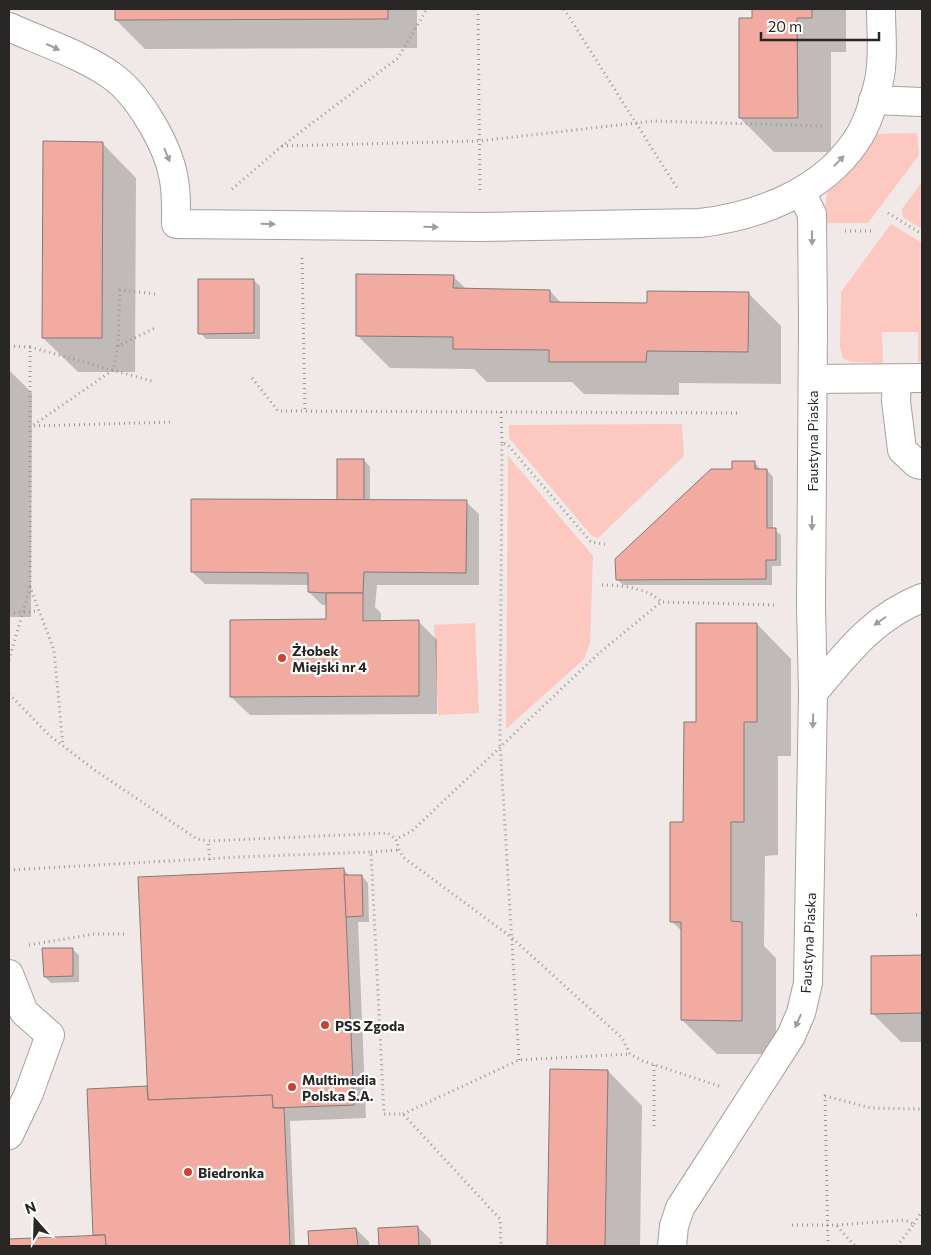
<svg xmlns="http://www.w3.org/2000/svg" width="931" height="1255" font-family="Commissioner,sans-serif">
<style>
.green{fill:#fcc8bf}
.shadow{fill:#0003}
.building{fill:#f2aba0;stroke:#827b7a}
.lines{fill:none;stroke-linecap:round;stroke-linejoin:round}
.minor-casing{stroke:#a8a09f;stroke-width:30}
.path{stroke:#9d9897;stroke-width:3;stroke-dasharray:1 4;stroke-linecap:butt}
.minor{stroke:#fff;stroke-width:28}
.oneway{fill:#9f9e9d}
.poi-dot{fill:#cd4032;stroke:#fff;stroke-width:2}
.labels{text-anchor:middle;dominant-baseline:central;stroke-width:4.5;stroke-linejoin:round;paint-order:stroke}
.street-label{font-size:14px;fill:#292726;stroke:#fff}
.poi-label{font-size:14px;font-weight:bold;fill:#292726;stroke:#fff;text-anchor:start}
</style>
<rect width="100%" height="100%" fill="#f0e9e7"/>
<g class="green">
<path d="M917 133 919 155 868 223H824L827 190C848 173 863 158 875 134Z"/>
<polygon points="922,182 922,229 903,217 902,209"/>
<polygon points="891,224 922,243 922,362 918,362 918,332 882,332 883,363 851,362 843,358 840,347 841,292"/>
<polygon points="682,424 684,456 598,538 592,536 509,438 509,425"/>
<polygon points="508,456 593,556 590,643 584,659 506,729"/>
<polygon points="475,623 479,713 438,715 434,625"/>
</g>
<g class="shadow">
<polygon points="116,9 417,9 417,48 145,49 116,20"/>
<polygon points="753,9 846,9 846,52 831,52 831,152 774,152 740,118"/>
<polygon points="102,143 136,178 135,372 78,372 43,338"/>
<polygon points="453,276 467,290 550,291 562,304 648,304 748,293 781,326 781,384 679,383 679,395 584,394 572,382 487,382 474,369 390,368 357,335"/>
<polygon points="253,280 260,286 260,339 206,339 200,333"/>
<polygon points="9,370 32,393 31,617 9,617"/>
<polygon points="364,460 370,467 370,501 466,502 479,514 479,585 377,585 375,607 381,613 381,622 419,622 437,640 437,714 250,715 231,697 327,620 327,605 322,605 309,592 309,585 205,584 192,572 338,501"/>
<polygon points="754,462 761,470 767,470 773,477 773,529 781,535 781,566 772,566 772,585 623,585 617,579 733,471"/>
<polygon points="757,624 791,659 791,756 778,756 778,855 765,856 764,946 776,958 776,1054 717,1054 682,1020 683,932 671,921 697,723"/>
<polygon points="344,870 350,876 362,876 368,883 369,922 358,922 366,1118 290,1121 295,1246 9,1246 9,1240 96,1237 94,1235 146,1088 148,1090"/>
<polygon points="72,949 79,955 79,982 51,983 45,977"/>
<polygon points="872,957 922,957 922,1042 901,1042 872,1013"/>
<polygon points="551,1070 608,1071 642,1106 640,1246 548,1246"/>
<polygon points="418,1227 431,1240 431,1246 380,1246 379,1229"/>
<polygon points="356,1229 369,1242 369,1246 310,1246 309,1232"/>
</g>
<g class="building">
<polygon points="115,9 388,9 388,19 115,20"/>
<polygon points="752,9 812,9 812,18 797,18 798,118 739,118 739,18 752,18"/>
<polygon points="43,141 103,142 102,338 42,338"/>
<polygon points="356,274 454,275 453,288 550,290 550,302 647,303 647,291 749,292 748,352 647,351 646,362 549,362 549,350 453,349 453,337 356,336"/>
<polygon points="198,279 254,279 254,333 198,334"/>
<rect x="337" y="459" width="27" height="41"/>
<polygon points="732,461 755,461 755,469 767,469 767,528 776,528 776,560 766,560 766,579 616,580 615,559 711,469 732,469"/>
<polygon points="191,499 467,500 466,573 364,572 363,593 326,593 308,592 308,573 191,572"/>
<polygon points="326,593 363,593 363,621 419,620 419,696 230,697 230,620 326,619"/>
<polygon points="696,623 757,623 757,722 744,722 744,822 731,822 731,921 742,922 742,1021 681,1020 681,922 670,922 670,822 683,822 684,722 696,722"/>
<polygon points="344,868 354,1105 273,1108 272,1095 148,1100 138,877"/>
<polygon points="344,875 362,875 363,916 346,917"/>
<polygon points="42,948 73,948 73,976 44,977"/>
<polygon points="922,955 922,1013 871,1014 871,956"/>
<polygon points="550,1069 608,1070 605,1246 547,1246"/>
<polygon points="147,1086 148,1100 272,1095 273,1108 284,1108 290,1246 106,1246 105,1235 93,1235 87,1089"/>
<polygon points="418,1226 419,1246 379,1246 378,1228"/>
<polygon points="356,1228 358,1246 309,1246 308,1231"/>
<polygon points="105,1235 106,1246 9,1246 9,1239"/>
</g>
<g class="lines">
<g class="minor-casing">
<g id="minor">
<path d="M9 27C40 41 85 56 112 76 138 94 167 144 173 175 177 191 176 208 176 224L481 227 700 223C758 216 822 192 856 141 868 124 874 101 879 81 884 58 881 32 881 9"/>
<polyline points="873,100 922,102"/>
<polyline points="813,379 922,378"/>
<polyline points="897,379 896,401 902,450 917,464 922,465"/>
<path d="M813 693C847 653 872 618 922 598"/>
<polyline points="9,974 24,1012 50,1035 29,1093 9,1135"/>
<polyline points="672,1246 674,1226 680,1208 791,1036 801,1013 808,983 813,693 811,606 813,322 812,214 801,192"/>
</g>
</g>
<g class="path">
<polyline points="478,9 480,192"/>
<polyline points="564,9 677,188"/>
<polyline points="282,146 479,141 653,121 824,126"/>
<polyline points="232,189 282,146 398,58 427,9"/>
<polyline points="888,213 922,234"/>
<polyline points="845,231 875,231"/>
<polyline points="302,258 305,411"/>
<polyline points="155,294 120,290 118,346 155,328"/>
<polyline points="9,346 30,347 30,587"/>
<polyline points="118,346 113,370 32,426 173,422"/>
<polyline points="30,347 155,382"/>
<polyline points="252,378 278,411 738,413"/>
<polyline points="501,412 502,443"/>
<path d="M602 585C620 585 649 588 661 602"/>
<polyline points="9,613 39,611"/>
<polyline points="9,660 30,587 54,650 63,746"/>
<polyline points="9,694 50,736 96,771 197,839 208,841"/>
<polyline points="371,852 399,850"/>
<polyline points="210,860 208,841 388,833 396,839"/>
<polyline points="9,870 239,857 371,852 384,1114 403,1114 500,1219 501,1246"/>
<polyline points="916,915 922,915"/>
<polyline points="29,945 94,934 127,934"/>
<polyline points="519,1060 500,744 502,443 507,444 591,542 605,544"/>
<polyline points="654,1065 654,1130"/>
<polyline points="719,1086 643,1061 630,1054 622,1038 511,937 403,857 399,850 396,839 412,831 597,655 661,602 778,605"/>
<polyline points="403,1114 519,1060 630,1054"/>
<polyline points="914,1224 922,1211"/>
<polyline points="792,1225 837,1225 905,1220 914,1224 897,1246"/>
<polyline points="837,1226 855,1246"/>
<polyline points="828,1246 825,1096 871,1108 922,1109"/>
</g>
<use href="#minor" class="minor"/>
</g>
<defs><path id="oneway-solid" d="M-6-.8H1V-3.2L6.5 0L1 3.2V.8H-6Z" transform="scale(1.25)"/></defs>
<g class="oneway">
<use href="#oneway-solid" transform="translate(53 47) rotate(25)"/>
<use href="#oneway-solid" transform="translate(167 155) rotate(68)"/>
<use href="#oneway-solid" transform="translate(839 161) rotate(-46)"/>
<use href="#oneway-solid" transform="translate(268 224) rotate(1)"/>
<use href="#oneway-solid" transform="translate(431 227) rotate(1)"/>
<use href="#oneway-solid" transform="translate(812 238) rotate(89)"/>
<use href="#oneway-solid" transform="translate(812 523) rotate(90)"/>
<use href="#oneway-solid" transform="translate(880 621) rotate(145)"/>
<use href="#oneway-solid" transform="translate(813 721) rotate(91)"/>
<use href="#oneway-solid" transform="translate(798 1021) rotate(114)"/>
</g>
<g class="poi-dot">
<circle cx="282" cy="658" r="5"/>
<circle cx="325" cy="1025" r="5"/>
<circle cx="292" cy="1087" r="5"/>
<circle cx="188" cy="1172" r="5"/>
</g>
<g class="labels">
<g class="street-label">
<text transform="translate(812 441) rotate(-90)">Faustyna Piaska</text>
<text transform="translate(808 943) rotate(-87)">Faustyna Piaska</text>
</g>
<g class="poi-label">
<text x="292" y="650">Żłobek<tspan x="292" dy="16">Miejski nr 4</tspan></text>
<text x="335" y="1025">PSS Zgoda</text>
<text x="302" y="1079">Multimedia<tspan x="302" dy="16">Polska S.A.</tspan></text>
<text x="198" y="1172">Biedronka</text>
</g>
</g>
<rect width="931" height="1255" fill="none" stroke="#292726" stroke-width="20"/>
<g transform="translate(35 1220) rotate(340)" stroke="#ffffff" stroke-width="4" paint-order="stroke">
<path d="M0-4L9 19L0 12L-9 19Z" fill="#292726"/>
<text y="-8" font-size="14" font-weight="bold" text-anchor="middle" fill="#292726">N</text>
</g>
<path d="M761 32v8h118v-8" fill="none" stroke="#292726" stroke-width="2.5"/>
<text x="768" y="32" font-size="15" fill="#292726" stroke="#ffffff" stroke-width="4" paint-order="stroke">20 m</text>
</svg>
